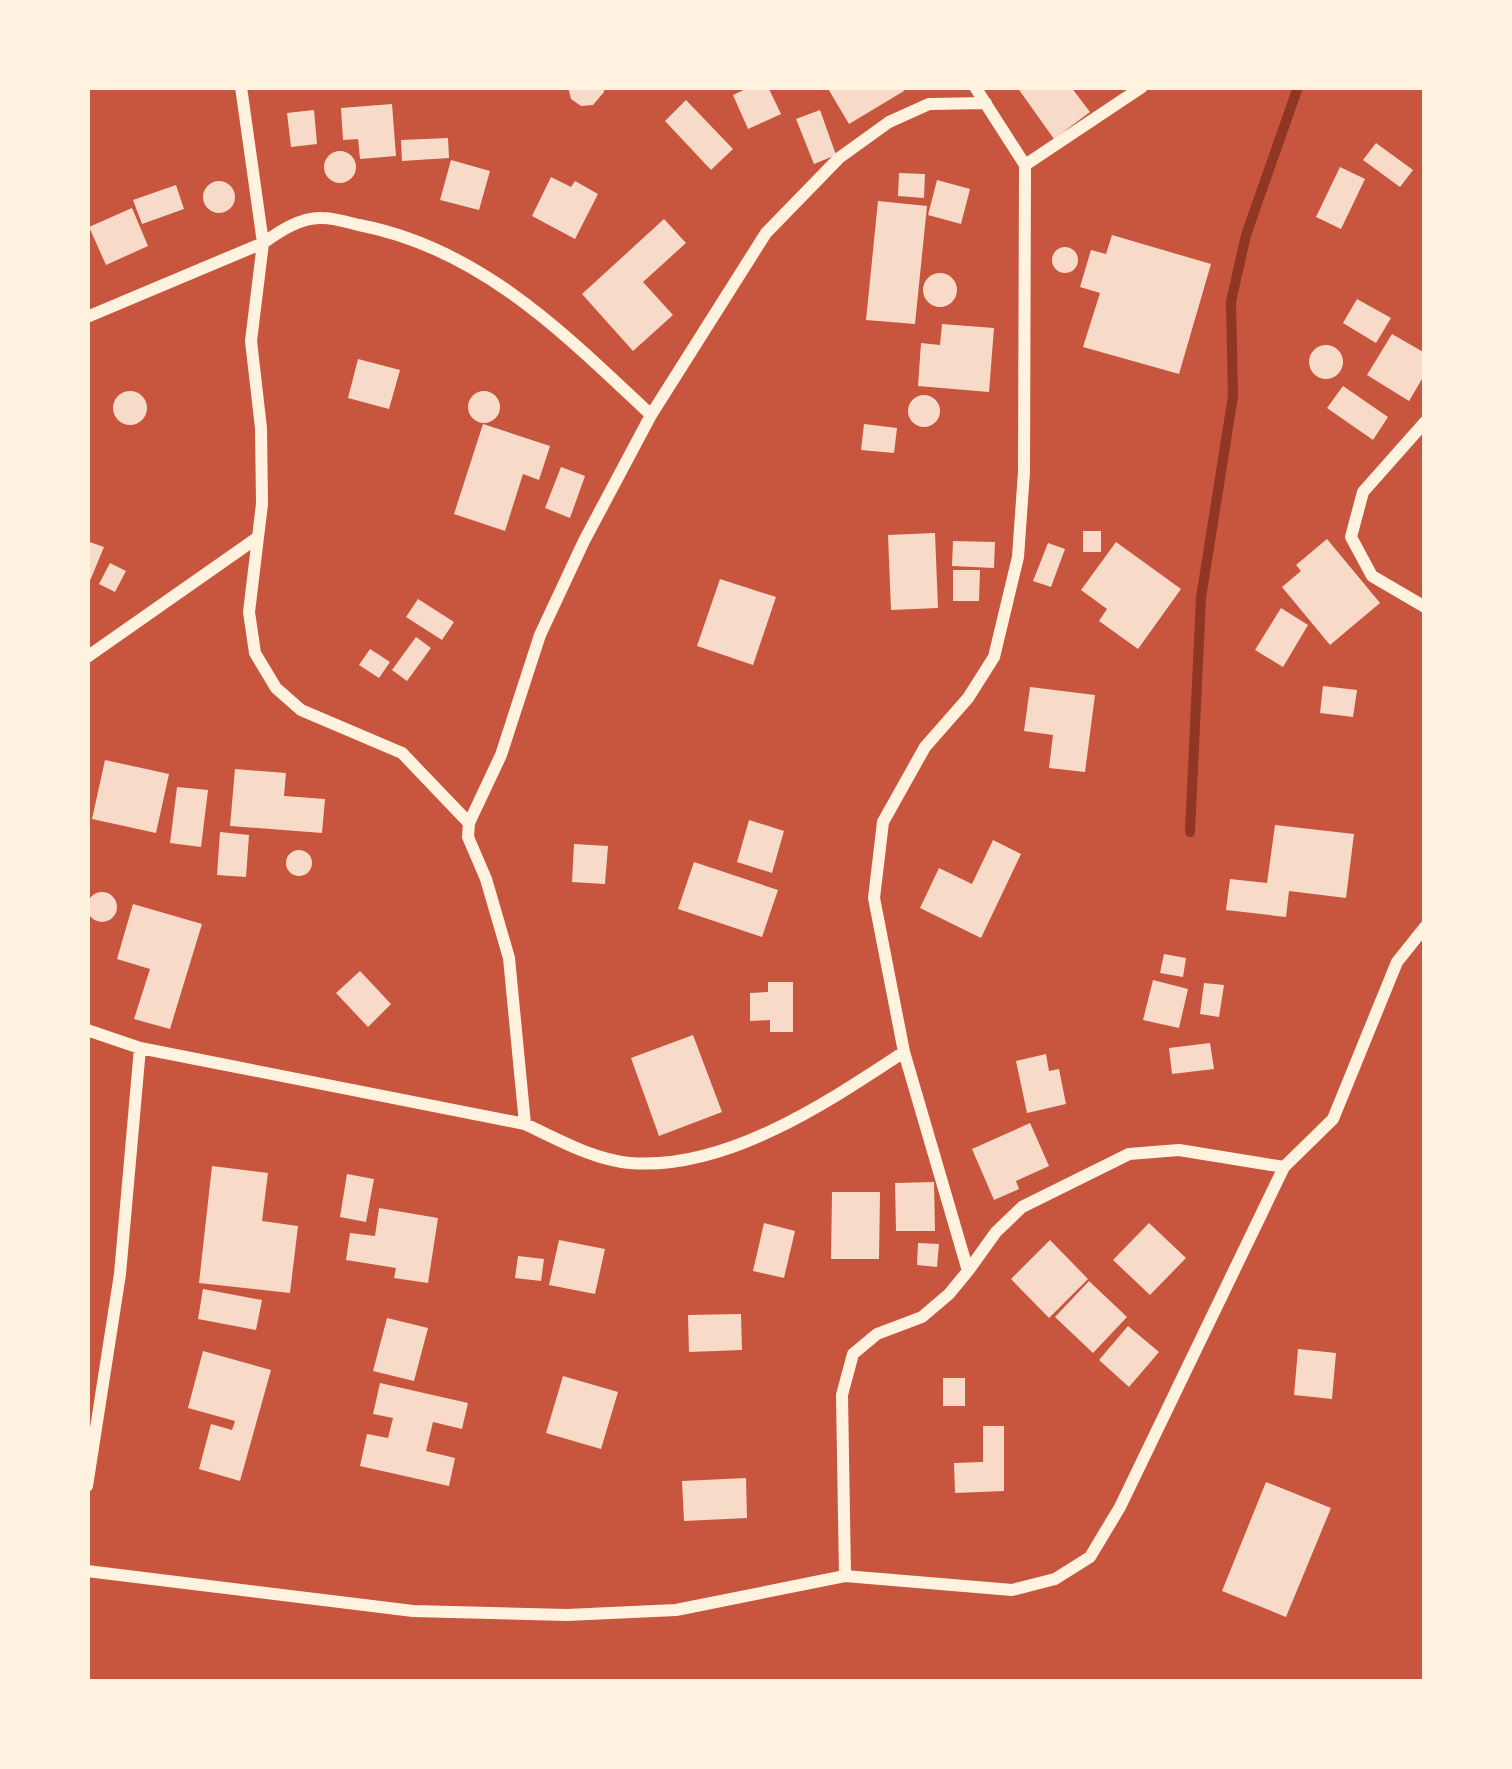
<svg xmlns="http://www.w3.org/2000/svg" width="1512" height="1769" viewBox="0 0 1512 1769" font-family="Helvetica,sans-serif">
	<rect width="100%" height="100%" fill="#c8553d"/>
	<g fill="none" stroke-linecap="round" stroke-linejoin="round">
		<path stroke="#8f3625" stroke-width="10" d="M1190 832 1201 598 1233 396 1231 302 1246 235 1298 87"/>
	</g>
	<path fill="#f7dbc8" d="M568 87H604V92L593 105 581 106 571 99Z
		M750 87H768L781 114 748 129 733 95Z
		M827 87H902L904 91 849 124Z
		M1017 87H1071L1090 112 1054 139Z
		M686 100 733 149 711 170 665 121Z
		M392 104 396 156 360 159 358 139 343 140 341 108Z
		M314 110 317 144 291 147 287 113Z
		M820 110 836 155 814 164 796 119Z
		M448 138 449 158 402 161 401 140Z
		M1376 143 1413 170 1400 187 1363 160Z
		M324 167a16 16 0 1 1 32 0a16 16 0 1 1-32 0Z
		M451 160 490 171 479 210 440 200Z
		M1340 167 1365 179 1341 229 1316 217Z
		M899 173 925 174 924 198 898 196Z
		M551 177 571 187 575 181 598 194 575 239 532 216Z
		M937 180 970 189 961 224 928 215Z
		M203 197a16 16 0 1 1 32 0a16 16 0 1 1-32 0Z
		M176 185 184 209 142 224 133 200Z
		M878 201 927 206 915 324 866 320Z
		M132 208 148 246 106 265 89 227Z
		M664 219 686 243 643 282 673 315 633 351 582 294Z
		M1112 235 1211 264 1179 374 1083 347 1100 293 1080 287 1091 250 1106 254Z
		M1052 260a13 13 0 1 1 26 0a13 13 0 1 1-26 0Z
		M923 290a17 17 0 1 1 34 0a17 17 0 1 1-34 0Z
		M1357 299 1391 318 1376 343 1343 323Z
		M942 324 994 328 989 392 918 386 921 343 940 345Z
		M1392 334 1425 353V374L1409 401 1367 375Z
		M1309 362a17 17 0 1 1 34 0a17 17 0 1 1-34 0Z
		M358 359 400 370 389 409 348 398Z
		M1343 386 1388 417 1373 440 1327 408Z
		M468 407a16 16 0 1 1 32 0a16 16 0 1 1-32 0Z
		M113 408a17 17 0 1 1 34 0a17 17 0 1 1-34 0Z
		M908 411a16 16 0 1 1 32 0a16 16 0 1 1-32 0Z
		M483 424 550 446 539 480 523 474 505 531 454 514Z
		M864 424 897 428 894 453 861 450Z
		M561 467 585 476 570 518 545 508Z
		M1083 531H1101V552H1083Z
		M935 533 938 608 891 610 888 535Z
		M1327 539 1380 603 1330 645 1282 587 1301 571 1296 565Z
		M87 541 104 547 87 588Z
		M953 541 995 542 994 568 952 566Z
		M1116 542 1181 589 1138 649 1099 621 1107 609 1081 590Z
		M1048 543 1065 549 1051 587 1033 581Z
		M110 563 126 571 115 592 99 584Z
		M953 570H980L979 601H953Z
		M720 579 776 597 753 665 697 646Z
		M418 599 454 622 442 640 406 617Z
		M1281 608 1308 625 1283 667 1255 650Z
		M416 637 431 648 407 681 392 670Z
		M370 649 390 662 379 678 359 665Z
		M1323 686 1357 690 1353 717 1320 713Z
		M1030 687 1095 695 1085 772 1049 768 1053 735 1024 731Z
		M105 760 169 774 156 833 92 819Z
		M235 769 286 773 284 796 325 799 322 833 230 826Z
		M177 787 208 790 201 847 170 843Z
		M749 820 784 831 772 873 737 862Z
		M1275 825 1354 834 1346 898 1289 891 1286 917 1226 910 1230 879 1267 883Z
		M220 832 249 835 246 877 217 875Z
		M993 840 1021 854 981 938 920 908 939 868 972 884Z
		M574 844 608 846 605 884 572 882Z
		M286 863a13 13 0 1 1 26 0a13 13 0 1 1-26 0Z
		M694 862 778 890 762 937 678 909Z
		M87 907a15 15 0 1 1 30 0a15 15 0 1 1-30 0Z
		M133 904 202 924 170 1029 134 1019 150 969 117 959Z
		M1164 954 1186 958 1183 977 1160 973Z
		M360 971 391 1004 368 1027 336 993Z
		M1153 980 1188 989 1179 1028 1143 1020Z
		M768 982H793V1032H770V1020L750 1021V993L768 992Z
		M1204 983 1224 985 1219 1017 1200 1014Z
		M693 1035 722 1112 659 1136 631 1058Z
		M1210 1043 1214 1069 1172 1074 1169 1048Z
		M1046 1054 1049 1071 1059 1069 1066 1104 1027 1113 1016 1061Z
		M1030 1123 1049 1166 1016 1181 1019 1189 994 1200 972 1149Z
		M212 1166 268 1173 262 1221 298 1226 290 1293 199 1283Z
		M347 1174 374 1179 366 1222 340 1217Z
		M934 1182 935 1231H896L895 1183Z
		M832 1192H880L879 1259H831Z
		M379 1208 438 1218 428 1283 394 1278 396 1268 346 1260 350 1233 375 1236Z
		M764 1223 795 1231 784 1278 753 1271Z
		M1149 1223 1186 1258 1150 1295 1113 1260Z
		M559 1240 605 1249 595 1294 549 1285Z
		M1050 1240 1088 1279 1049 1318 1011 1279Z
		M918 1243 939 1244 937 1267 917 1265Z
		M518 1256 544 1259 541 1281 515 1278Z
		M1089 1281 1127 1317 1093 1353 1055 1317Z
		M203 1289 262 1300 256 1330 198 1319Z
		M741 1314 742 1350 689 1352 688 1315Z
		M387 1318 428 1328 414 1381 373 1371Z
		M1128 1326 1159 1352 1129 1387 1099 1360Z
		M1298 1349 1336 1353 1332 1399 1294 1395Z
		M203 1351 271 1370 240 1481 199 1469 211 1424 232 1430 235 1421 188 1408Z
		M563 1376 618 1392 601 1449 546 1433Z
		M943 1378H965V1406H943Z
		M380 1383 468 1403 462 1429 433 1422 426 1451 455 1458 449 1486 360 1466 367 1434 388 1438 393 1418 373 1414Z
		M983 1426H1004V1491L955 1493 954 1463 983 1462Z
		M746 1478 747 1518 684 1521 682 1481Z
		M1266 1482 1331 1508 1286 1617 1222 1591Z"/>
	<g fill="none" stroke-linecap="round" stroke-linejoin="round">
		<path stroke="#fff3e0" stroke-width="12" d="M241 87 263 243 251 341 261 428 262 504 249 612 255 653 276 688 301 710 402 753 469 823
			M1025 165 1142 87
			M87 317 263 243C280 231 301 217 322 218 334 218 347 222 359 225 480 248 565 334 651 415L766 233 839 158 889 122 929 104 986 103
			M1425 422 1363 492 1351 537 1372 576 1425 607
			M87 657 257 538
			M87 1030 140 1048 525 1124C557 1139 594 1160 630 1163 726 1171 828 1102 904 1052
			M525 1124 509 958 486 879 468 837 469 823 501 755 540 635 584 541 651 415
			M968 1271 996 1232 1022 1207 1129 1154 1179 1150 1284 1167
			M87 1486 120 1274 140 1048
			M87 1571 413 1611 567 1615 676 1610 845 1576 1012 1590 1055 1579 1090 1557 1120 1507 1284 1167 1333 1119 1397 962 1425 927
			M845 1576 842 1395 853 1354 877 1334 922 1317 949 1294 968 1271 904 1052 874 898 883 822 925 747 968 698 994 657 1018 557 1024 472 1025 165 975 87"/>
	</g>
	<rect width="1512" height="1769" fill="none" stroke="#fff3e0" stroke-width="180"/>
</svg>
